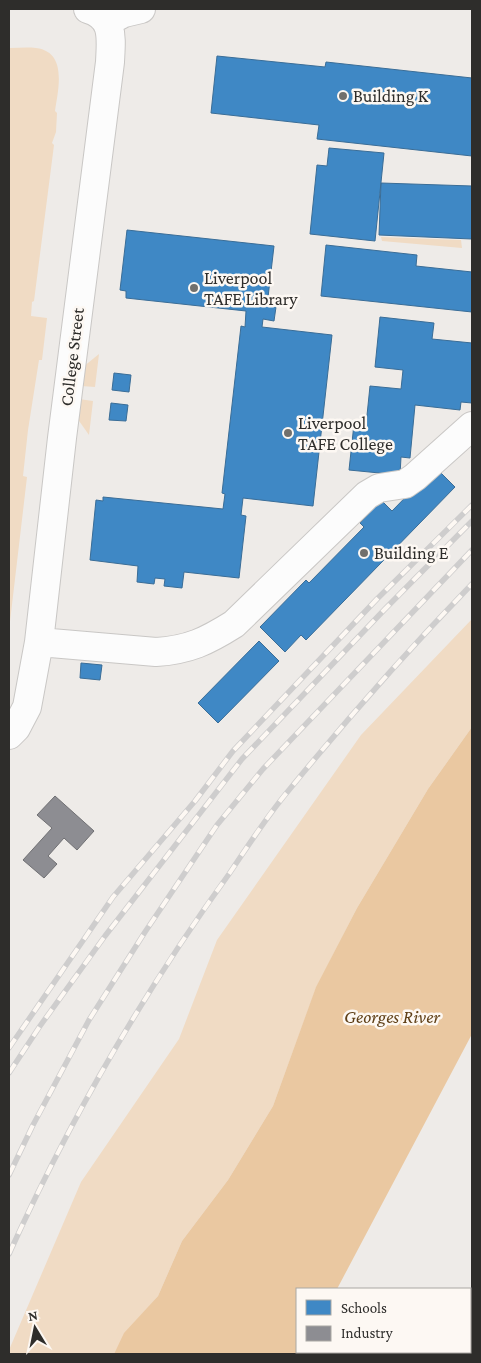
<svg xmlns="http://www.w3.org/2000/svg" width="481" height="1363" viewBox="0 0 481 1363" font-family="'Crimson Pro',serif">
	<rect width="100%" height="100%" fill="#eeebe8"/>
	<path fill="#f0dbc4" d="M9 48C18 48 27 47 36 48 68 52 58 90 55 111L57 113 56 132 52 143 54 145 34 301 32 302 31 316 47 318 42 360H39L28 430 23 476 27 477 9 630Z
		M381 237 461 240 462 248 382 241Z
		M99 354 95 387 81 386 83 367Z
		M79 399 93 401 89 435 77 418Z
		M472 619V727L428 789 357 908 316 988 273 1106 228 1180 182 1241 158 1296 125 1333 114 1354H9V1350L81 1182 179 1039 217 940 361 735Z"/>
	<path fill="#eac8a1" d="M472 727V1034L337 1289H297V1352H316L313 1354H114L124 1333 158 1296 182 1241 228 1180 273 1106 316 987 357 908 428 789Z"/>
	<path fill="#3f88c5" stroke="#3a6d97" d="M217 56 325 67 326 62 472 78V156L317 139 319 125 211 113Z
		M329 148 384 153 375 241 310 234 317 165 327 166Z
		M381 183 472 186V239L379 235Z
		M127 230 274 246 267 306 276 307 274 321 263 319 262 327 332 335 313 506 243 498 241 515 246 516 239 578 184 572 182 588 164 586 165 579 155 578 154 584 137 582 138 566 90 560 96 500 103 501V497L223 509 225 494 222 493 241 326 245 327 246 311 126 298V291L120 290Z
		M326 245 417 255 416 266 472 272V312L321 296Z
		M380 317 434 323 432 339 472 343V403L461 402 460 410 415 405 410 458 401 457 400 475 349 470 354 424 366 425 370 386 401 389 403 370 375 367Z
		M114 373 131 375 129 392 112 390Z
		M111 403 128 405 126 421 109 420Z
		M435 467 455 487 306 640 301 635 285 652 260 627 306 580 309 583 364 527 360 523 381 500 392 511Z
		M259 641 279 661 218 723 198 703Z
		M81 663 102 665 100 680 80 678Z"/>
	<path fill="#8d8d92" stroke="#707073" d="M55 796 94 831 77 850 64 838 48 856 57 864 44 878 23 860 52 828 37 815Z"/>
	<g fill="none" stroke-linecap="round" stroke-linejoin="round">
		<g stroke="#c9c7c5" stroke-width="30">
			<path id="minor" d="M107 22 124 13 141 9
				M39 642 156 652C189 650 207 641 234 624L367 495 379 488 405 484 415 477 472 426
				M9 735 16 728 27 707 39 642 62 438 110 62C111 39 115 17 88 9"/>
		</g>
		<use href="#minor" stroke="#fcfcfc" stroke-width="28"/>
		<g stroke="#cecdcd" stroke-width="5.5">
			<path id="rail" d="M9 1048 113 897 195 801 233 751 377 599 472 505
				M9 1073 40 1026 105 936 242 759 385 609 472 521
				M9 1175 33 1125 89 1020 145 932 217 825 263 769 472 550
				M9 1254C69 1121 143 993 229 874 248 846 267 816 289 790 347 719 408 650 472 584"/>
		</g>
		<use href="#rail" stroke="#fdf8f3" stroke-width="4" stroke-dasharray="11" stroke-linecap="butt"/>
	</g>
	<g fill="#71706d" stroke="#fdf8f3" stroke-width="2">
		<circle cx="343" cy="96" r="5"/>
		<circle cx="194" cy="288" r="5"/>
		<circle cx="288" cy="433" r="5"/>
		<circle cx="364" cy="553" r="5"/>
	</g>
	<g text-anchor="middle" dominant-baseline="central" stroke-width="5" stroke-linejoin="round" paint-order="stroke">
		<g font-size="18" fill="#2e2d2b" stroke="#fdf8f3" text-anchor="start">
			<text x="353" y="96">Building K</text>
			<text x="204" y="278">Liverpool<tspan x="204" dy="21">TAFE Library</tspan></text>
			<text x="298" y="423">Liverpool<tspan x="298" dy="21">TAFE College</tspan></text>
			<text x="374" y="553">Building E</text>
		</g>
		<g font-size="18" fill="#2e2d2b" stroke="#fdf8f3">
			<text transform="translate(72 357) rotate(-83)">College Street</text>
		</g>
		<g font-size="19" font-style="italic" fill="#5f3f16" stroke="#fdf8f3">
			<text x="392" y="1016">Georges River</text>
		</g>
	</g>
	<rect width="481" height="1363" fill="none" stroke="#2e2d2b" stroke-width="20"/>
	<rect x="296" y="1288" width="175" height="65" fill="#fdf8f3" stroke="#aaa7a3"/>
	<rect x="306" y="1300" width="25" height="15" fill="#3f88c5" stroke="#aaa7a3"/>
	<text x="341" y="1313" font-size="15" fill="#2e2d2b">Schools</text>
	<rect x="306" y="1326" width="25" height="15" fill="#8d8d92" stroke="#aaa7a3"/>
	<text x="341" y="1338" font-size="15" fill="#2e2d2b">Industry</text>
	<g transform="translate(35 1328) rotate(350)" stroke="#fdf8f3" stroke-width="4" paint-order="stroke">
	<path d="M0-4L9 19L0 12L-9 19Z" fill="#2e2d2b"/>
	<text y="-8" font-size="14" font-weight="bold" text-anchor="middle" fill="#2e2d2b">N</text>
	</g>
</svg>
